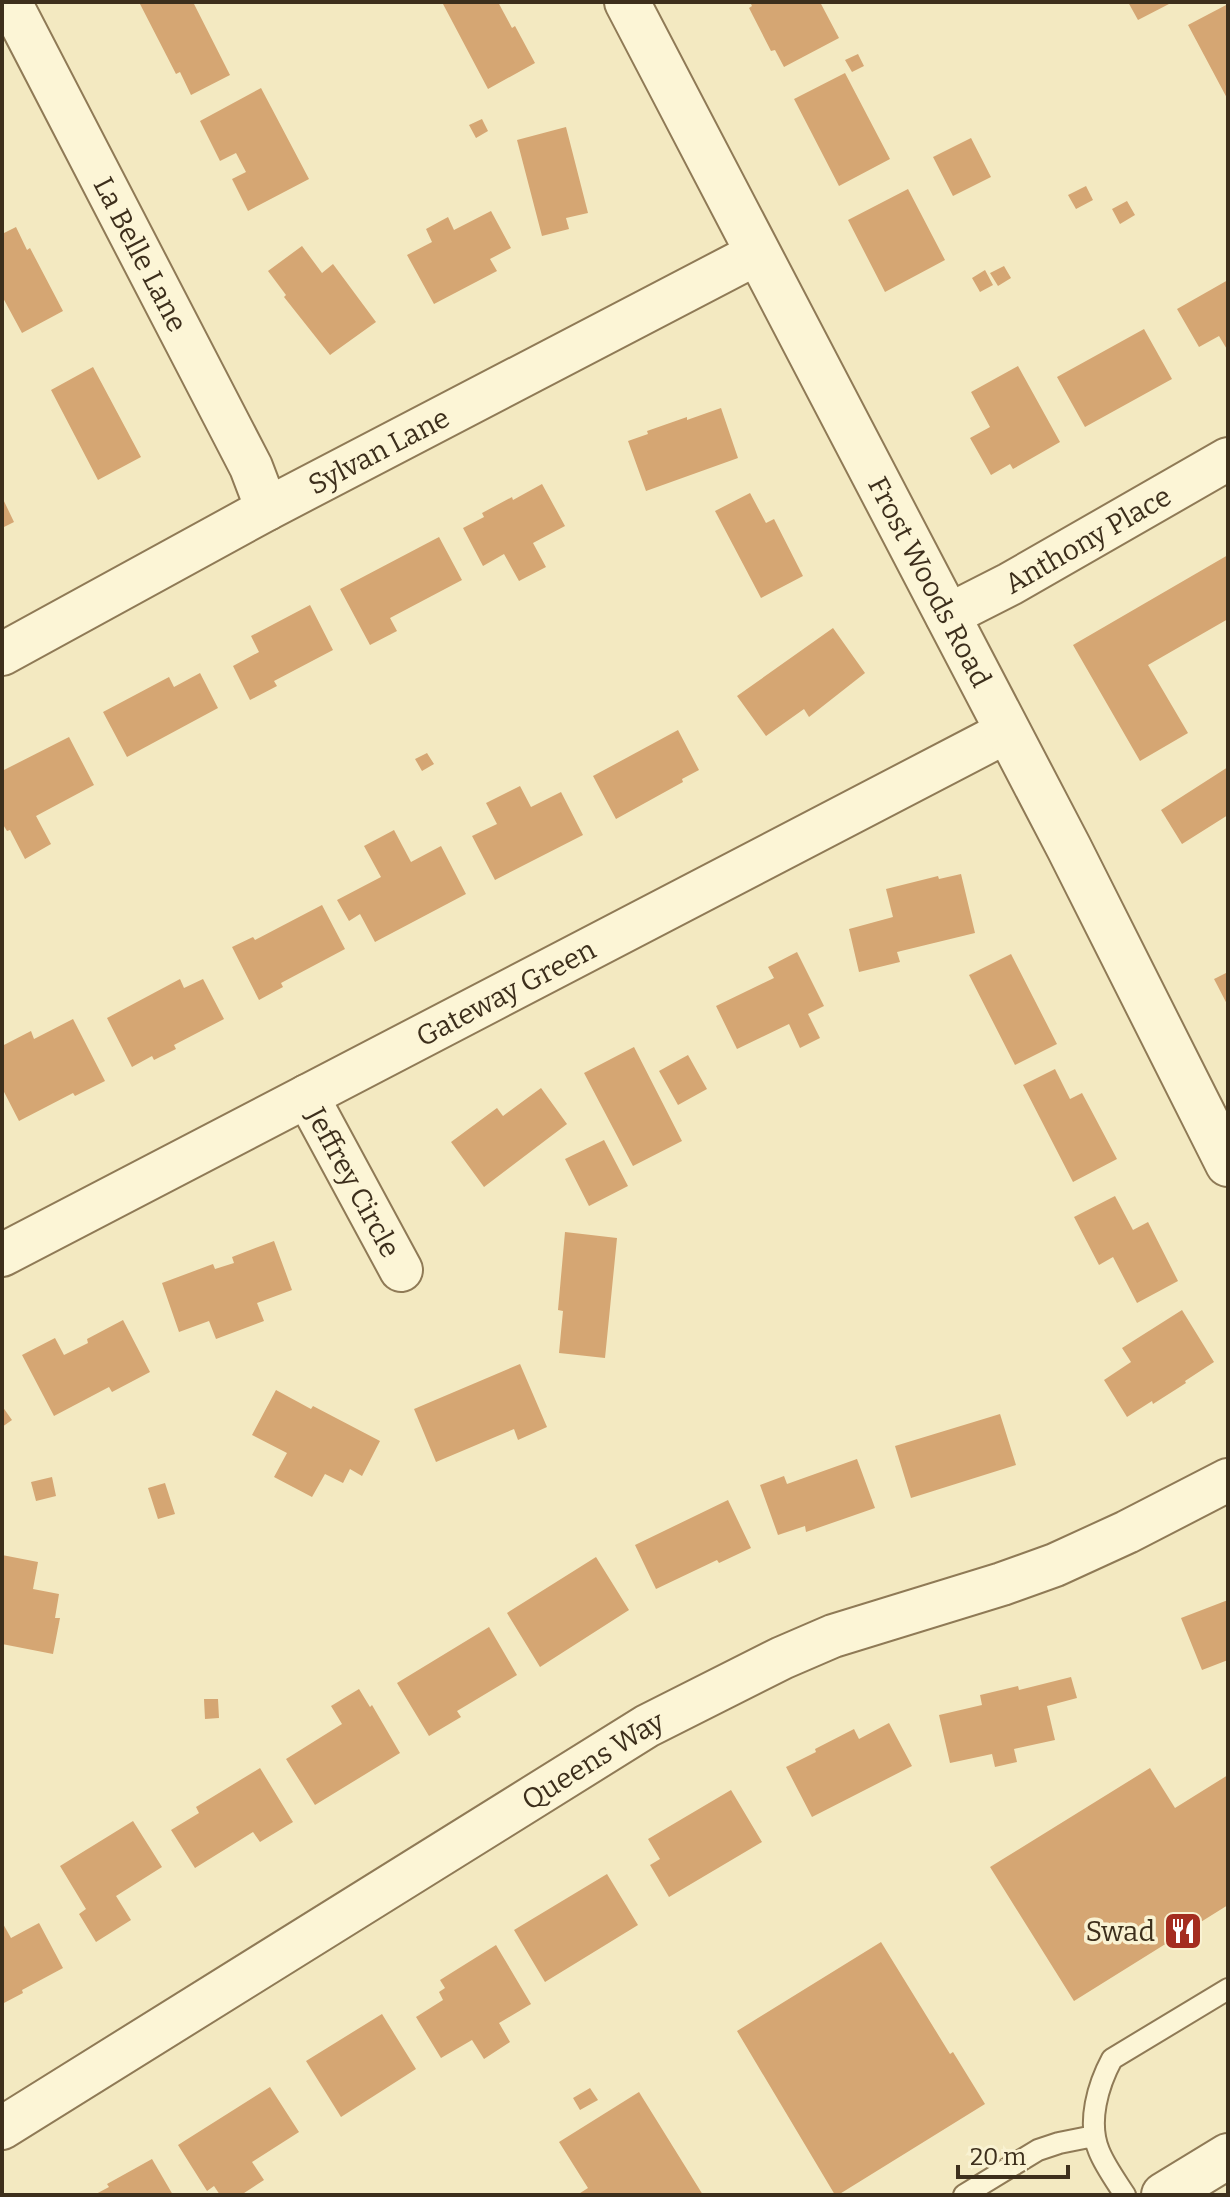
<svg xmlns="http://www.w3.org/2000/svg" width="1230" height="2197" viewBox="0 0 1230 2197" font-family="Bitter,serif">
	<rect width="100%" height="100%" fill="#f3e9c1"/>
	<path fill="#d5a673" d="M144 2H193L230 75 191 95 180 72 176 74 140 4Z
		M447 2H498L512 28 515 26 535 63 488 89 443 4Z
		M750 2H820L839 38 784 67 775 50 771 51 749 8 752 6Z
		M1128 2H1168L1169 4 1138 20Z
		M1228 4V100L1188 25Z
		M858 54 864 66 852 72 845 60Z
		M845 73 890 159 839 186 794 99Z
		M261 88 309 179 248 211 232 179 246 172 236 153 220 161 200 121Z
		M482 119 488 131 476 138 469 125Z
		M566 127 588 213 566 218 569 229 542 236 517 140Z
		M971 138 991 177 953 196 933 157Z
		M1086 186 1093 200 1076 209 1068 195Z
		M908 189 945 260 885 292 848 220Z
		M1127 201 1135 215 1120 224 1112 209Z
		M491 211 511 248 490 259 497 271 434 304 407 255 432 242 426 229 448 217 454 230Z
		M16 227 27 250 30 248 63 311 22 333 2 296V234Z
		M302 246 322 273 333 264 376 322 330 355 284 297 286 295 268 271Z
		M1004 266 1011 278 998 286 990 273Z
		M985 270 993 285 980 292 972 278Z
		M1228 280V351L1219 336 1199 347 1177 309Z
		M1144 329 1172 379 1085 427 1057 377Z
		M1018 366 1060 442 1013 469 1010 464 991 475 970 438 990 427 971 392Z
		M93 367 141 457 98 480 51 390Z
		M721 408 738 458 646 491 628 441 648 434 647 431 687 417V420Z
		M542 484 565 526 533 543 546 567 519 581 504 554 483 566 463 528 484 517 482 513 512 497 513 500Z
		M750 493 766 523 774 519 803 576 761 598 715 511Z
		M2 497 14 522 2 528Z
		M439 537 462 580 390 618 397 631 370 645 340 589Z
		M1228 555V619L1148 665 1188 733 1140 761 1073 645Z
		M310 605 333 650 274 681 277 686 250 700 233 666 259 652 251 636Z
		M833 628 865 673 809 717 804 709 766 736 737 696Z
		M200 673 218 708 127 757 103 712 169 677 174 687Z
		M678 730 699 770 682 779 683 782 616 819 593 776Z
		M69 737 94 785 36 816 51 844 25 859 10 830 7 831 2 823V771Z
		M427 753 434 764 422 771 415 759Z
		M1228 767V815L1182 844 1161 810Z
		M520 786 531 807 561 792 583 835 495 880 472 836 497 824 486 803Z
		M394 830 411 862 441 846 466 894 375 942 360 914 349 921 337 900 381 877 364 846Z
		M961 874 975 933 897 952 900 962 859 972 849 929 893 917 886 889 938 876 939 879Z
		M322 905 345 949 281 983 283 987 259 1000 232 947 253 937 255 940Z
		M797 952 824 1006 808 1014 820 1038 800 1048 789 1024 737 1049 716 1006 774 978 768 967Z
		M1011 954 1057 1044 1015 1065 969 975Z
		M1228 972V1006L1214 979Z
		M180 979 184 988 203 979 224 1019 174 1045 176 1049 154 1060 152 1056 132 1067 107 1018Z
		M73 1019 105 1081 75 1096 73 1093 19 1121 2 1088V1046L31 1031 34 1039Z
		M634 1047 682 1141 633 1166 584 1073Z
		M688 1055 707 1089 678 1105 659 1071Z
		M1055 1069 1070 1099 1082 1093 1117 1159 1073 1182 1023 1085Z
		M541 1088 567 1124 484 1187 451 1142 497 1108 503 1116Z
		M604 1140 628 1186 589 1206 565 1159Z
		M1115 1196 1133 1230 1148 1222 1178 1281 1137 1303 1113 1257 1099 1265 1074 1217Z
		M565 1232 617 1238 605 1358 559 1353 563 1311 558 1310Z
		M274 1241 292 1290 257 1303 264 1321 216 1339 209 1321 179 1332 162 1283 213 1264 215 1269 234 1263 232 1257Z
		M1182 1310 1214 1362 1185 1381 1186 1383 1153 1404 1152 1401 1127 1417 1104 1380 1131 1362 1122 1348Z
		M123 1320 150 1372 112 1392 109 1387 54 1416 22 1355 55 1338 64 1355 88 1343 87 1339Z
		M520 1364 547 1427 518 1440 514 1429 436 1462 414 1409Z
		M276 1390 311 1409 313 1406 380 1441 362 1476 350 1469 343 1483 325 1474 312 1497 274 1477 287 1453 252 1435Z
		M2 1406 12 1420 2 1427Z
		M1000 1414 1016 1465 911 1498 895 1446Z
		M857 1459 875 1508 806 1532 805 1526 778 1535 760 1485 784 1476 787 1484Z
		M52 1477 56 1496 36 1501 31 1482Z
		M165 1483 175 1514 158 1519 148 1488Z
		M728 1500 751 1548 719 1563 717 1560 656 1589 635 1545Z
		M2 1555 38 1562 33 1589 59 1594 55 1618H60L53 1654 2 1644Z
		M596 1557 629 1610 540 1667 507 1613Z
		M1228 1600V1660L1202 1670 1181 1618Z
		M489 1627 517 1675 457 1711 461 1717 429 1736 397 1683Z
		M1071 1677 1077 1698 1047 1706 1055 1740 1014 1749 1017 1762 995 1767 992 1754 950 1763 939 1715 982 1705 980 1695 1018 1686 1019 1690Z
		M359 1689 370 1707 372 1705 400 1753 315 1805 286 1759 342 1724 331 1706Z
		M204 1699H218L219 1718 205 1719Z
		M889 1723 912 1766 812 1817 786 1767 816 1752 815 1749 854 1729 859 1739Z
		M260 1768 293 1822 260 1842 253 1832 195 1868 171 1830 199 1813 196 1807Z
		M1150 1768 1175 1808 1228 1775V1905L1074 2001 990 1867Z
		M731 1790 762 1842 669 1897 650 1865 660 1859 648 1839Z
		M133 1821 162 1867 116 1896 131 1920 96 1942 79 1914 86 1909 60 1866Z
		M607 1874 638 1925 545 1982 514 1930Z
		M2 1922 11 1938 39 1923 63 1968 22 1990 23 1993 2 2004Z
		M881 1942 950 2054 953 2052 985 2104 838 2195H835L737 2031Z
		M496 1945 531 2004 499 2023 510 2042 484 2059 472 2040 441 2058 416 2017 443 2000 439 1992 445 1988 440 1980Z
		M382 2014 416 2069 341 2117 306 2061Z
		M270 2087 299 2132 252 2162 264 2180 241 2195H220L214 2186 207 2191 178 2145Z
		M590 2088 598 2100 580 2110 573 2098Z
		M639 2092 703 2195H577L588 2188 559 2142Z
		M152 2159 173 2195H94L109 2187 107 2184Z"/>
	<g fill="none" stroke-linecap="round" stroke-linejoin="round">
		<g stroke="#8f7a56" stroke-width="24">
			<path id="service" d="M964 2195 1038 2150 1059 2143 1094 2136
				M1125 2195C1116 2181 1105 2166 1099 2151 1087 2122 1098 2085 1112 2059L1228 1989"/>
		</g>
		<g stroke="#8f7a56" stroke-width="46">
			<g id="minor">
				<path id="s1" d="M10 2 251 467 267 509"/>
				<path id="s2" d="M947 616 1010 584 1228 459"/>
				<path id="s3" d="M2 654 267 509 758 253"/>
				<path id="s4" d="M307 1096 401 1270"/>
				<path id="s5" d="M2 1255 1008 731"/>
				<path id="s6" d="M2 2128 647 1726 782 1658 833 1636 1002 1584 1055 1565 1127 1532 1228 1480"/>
			</g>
		</g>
		<g stroke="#8f7a56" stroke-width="48">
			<g id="tertiary">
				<path id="s7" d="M627 2 1069 848 1228 1164"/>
				<path d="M1164 2195 1228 2156"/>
			</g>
		</g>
		<use href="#service" stroke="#fcf5d6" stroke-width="20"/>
		<use href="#minor" stroke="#fcf5d6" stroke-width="42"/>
		<use href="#tertiary" stroke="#fcf5d6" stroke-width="44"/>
	</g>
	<defs>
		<g id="restaurant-square" transform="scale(2)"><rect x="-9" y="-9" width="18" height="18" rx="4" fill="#a42d20" stroke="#f9f2d2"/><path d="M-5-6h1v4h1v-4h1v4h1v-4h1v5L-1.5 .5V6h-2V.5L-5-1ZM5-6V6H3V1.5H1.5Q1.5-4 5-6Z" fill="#fff"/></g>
	</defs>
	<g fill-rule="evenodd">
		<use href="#restaurant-square" x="1183" y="1931"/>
	</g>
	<g text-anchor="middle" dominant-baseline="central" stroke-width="7" stroke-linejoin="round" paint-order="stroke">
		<g font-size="28" fill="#3d2f1c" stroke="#f9f2d2">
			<text stroke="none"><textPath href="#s1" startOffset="284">La Belle Lane</textPath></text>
			<text stroke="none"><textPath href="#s3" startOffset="428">Sylvan Lane</textPath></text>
			<text stroke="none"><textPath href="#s2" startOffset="160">Anthony Place</textPath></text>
			<text stroke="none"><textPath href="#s7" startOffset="654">Frost Woods Road</textPath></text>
			<text stroke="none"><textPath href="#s5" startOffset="568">Gateway Green</textPath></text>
			<text stroke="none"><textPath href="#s4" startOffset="98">Jeffrey Circle</textPath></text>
			<text stroke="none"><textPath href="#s6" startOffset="696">Queens Way</textPath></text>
		</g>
		<g font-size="28" fill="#3d2f1c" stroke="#f9f2d2" text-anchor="end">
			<text x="1155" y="1931">Swad</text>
		</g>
	</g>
	<rect width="1230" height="2197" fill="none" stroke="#3d2f1c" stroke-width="8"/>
	<path d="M958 2165v12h110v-12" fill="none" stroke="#3d2f1c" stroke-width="4"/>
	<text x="970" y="2165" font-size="24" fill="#3d2f1c" stroke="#f9f2d2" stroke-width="6" paint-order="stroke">20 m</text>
</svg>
